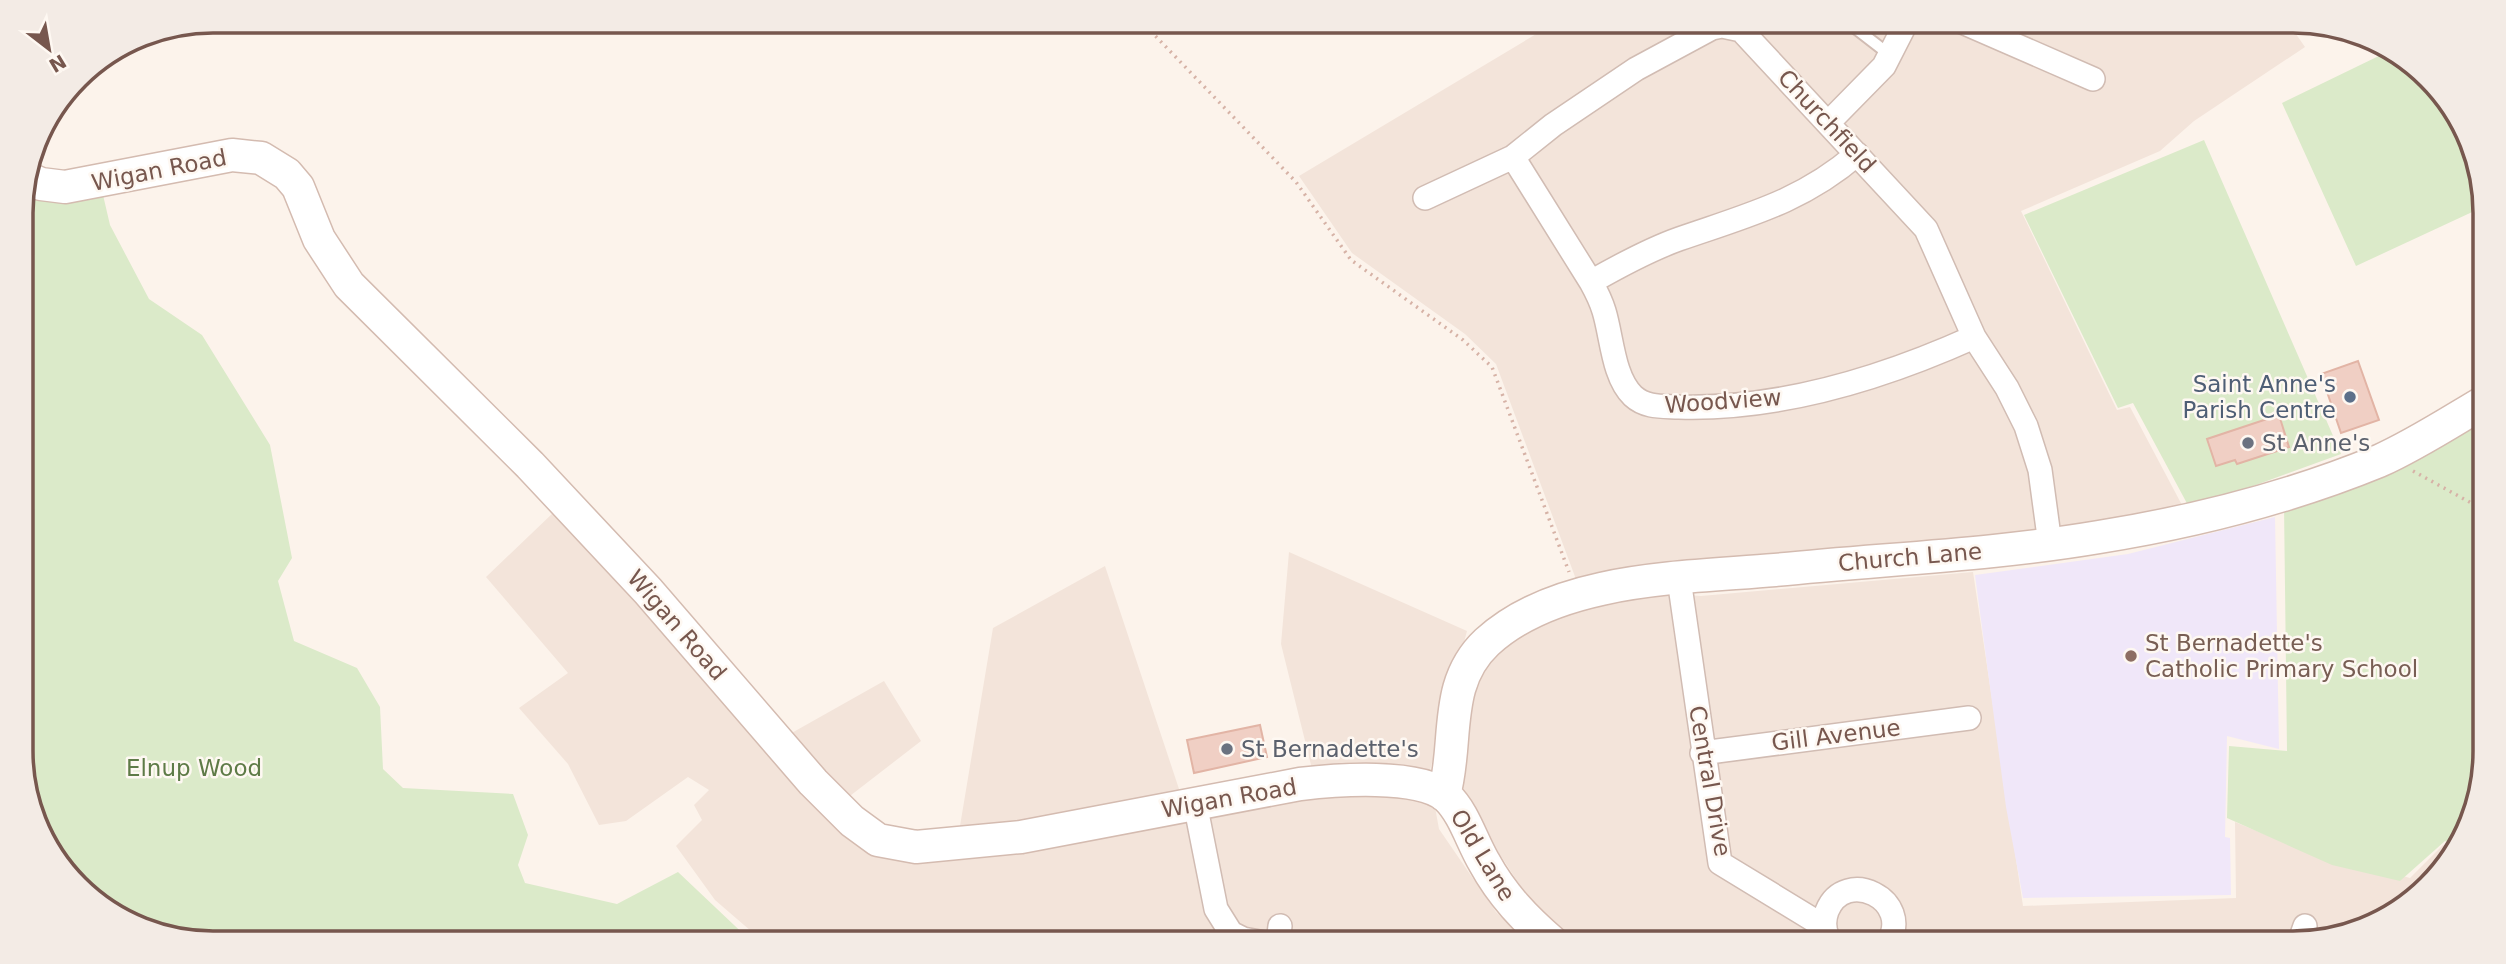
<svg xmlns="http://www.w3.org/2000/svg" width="2506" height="964" viewBox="0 0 2506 964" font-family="'DejaVu Sans',sans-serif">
	<rect width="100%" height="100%" fill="#fcf3eb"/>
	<path fill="#f3e4da" d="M1558 21 2299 22 2291 27 2305 47 2194 121 2160 151 2021 211 2117 410 2130 407 2183 507 2012 536 1577 582 1496 364 1465 334 1352 253 1299 176Z
		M554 512 765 748 884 681 921 741 824 816 883 857 956 850 993 628 1105 566 1180 792 1317 789 1281 644 1289 552 1467 631 1429 774 1439 829 1496 912 1529 943H765L715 900 676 846 702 820 694 805 709 790 688 777 626 821 599 825 568 764 519 708 568 673 486 577Z
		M1973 572 2023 906 2236 898 2235 822 2288 844 2410 878 2443 845 2450 848 2410 904 2305 943H1578L1527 896 1455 786 1476 676 1510 641 1592 595 1656 593 1701 596Z"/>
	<path fill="#f0e7f9" d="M2275 517 2279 749 2227 736 2225 837 2230 838 2231 895 2023 898 2006 807 1975 575 2128 554Z"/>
	<path fill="#dbeac9" d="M2387 52 2438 87 2483 187V207L2356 266 2282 103Z
		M2204 140 2341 454 2190 509 2133 403 2118 408 2024 215Z
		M23 193C51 205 74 201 103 195L110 225 149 299 202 335 270 445 292 558 278 581 294 641 357 668 380 707 383 769 403 788 513 794 528 835 518 865 525 883 617 904 678 872 753 943H213L151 933 68 877 25 788Z
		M2484 415 2485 751 2475 813 2453 844 2445 841 2400 881 2332 865 2227 818 2229 746 2287 751 2284 505Z"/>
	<path fill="#f0cfc4" stroke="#e2b4a5" stroke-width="2" d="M2358 361 2379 420 2341 433 2321 374Z
		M2279 415 2289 447 2237 464 2235 460 2216 466 2207 439Z
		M1260 725 1267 757 1194 773 1187 740Z"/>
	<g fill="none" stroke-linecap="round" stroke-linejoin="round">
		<g stroke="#d1bcb3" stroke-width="14">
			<path id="lane" d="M1846 21 1890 55"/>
		</g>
		<g stroke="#d1bcb3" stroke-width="26">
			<path id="street" d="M1960 21 2093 79
				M1829 122 1884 66 1907 21
				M1857 154C1802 202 1745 216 1679 239 1648 250 1619 266 1591 282 1596 291 1601 301 1604 311 1612 337 1613 377 1633 396 1646 408 1663 406 1679 407 1780 410 1883 378 1974 337
				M1513 157 1591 282
				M1425 198 1513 157 1553 125 1636 69 1712 28 1722 26 1741 30 1926 229 1974 337 2007 388 2026 426 2040 470 2050 544
				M1679 579 1720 863 1825 927
				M1702 753 1969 718
				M1195 803 1216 909 1231 933
				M1223 943 1231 933 1243 939 1265 943
				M1278 943 1280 926
				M1831 943C1824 933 1823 922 1827 911 1845 866 1914 900 1888 943
				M2299 943 2305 926"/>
		</g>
		<g stroke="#d4bbb0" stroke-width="35">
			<path id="secondary" d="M27 178 41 184 65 187 232 155 261 158 287 174 298 187 319 239 349 285 530 465 648 591 813 782 852 821 878 840 916 847 1021 837 1300 784C1335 780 1419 773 1447 797 1464 813 1472 842 1484 862 1502 895 1525 919 1553 943
				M1444 795C1459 742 1442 684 1487 642 1558 577 1683 578 1775 570 1882 559 1993 555 2099 537 2193 522 2291 497 2379 461 2415 445 2450 422 2484 402"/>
		</g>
		<path stroke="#d6b2a6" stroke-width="3.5" stroke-dasharray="2 5" stroke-linecap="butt" d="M1141 21 1296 182 1351 260 1463 340 1492 367 1569 572
			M2413 471 2484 510"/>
		<use href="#lane" stroke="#fff" stroke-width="10"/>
		<use href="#street" stroke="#fff" stroke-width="23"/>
		<use href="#secondary" stroke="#fff" stroke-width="32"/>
	</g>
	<circle fill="#5c6f8a" stroke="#fef8f2" stroke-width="2.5" cx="2350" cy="397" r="7"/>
	<g fill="#6b7280" stroke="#fef8f2" stroke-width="2.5">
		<circle cx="2248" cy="443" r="7"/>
		<circle cx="1227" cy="749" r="7"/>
	</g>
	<circle fill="#8d6e63" stroke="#fef8f2" stroke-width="2.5" cx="2131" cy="656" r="7"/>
	<g text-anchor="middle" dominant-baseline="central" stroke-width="5" stroke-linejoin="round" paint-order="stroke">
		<g font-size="23" fill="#77574e" stroke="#fef8f2">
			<text transform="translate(1827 121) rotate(47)">Churchfield</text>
			<text transform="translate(159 170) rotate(-11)">Wigan Road</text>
			<text transform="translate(1723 401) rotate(-4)">Woodview</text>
			<text transform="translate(1910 557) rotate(-5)">Church Lane</text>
			<text transform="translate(677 625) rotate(49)">Wigan Road</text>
			<text transform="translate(1836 735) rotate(-7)">Gill Avenue</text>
			<text transform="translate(1710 781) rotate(80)">Central Drive</text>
			<text transform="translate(1229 798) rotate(-10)">Wigan Road</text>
			<text transform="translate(1483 855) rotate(59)">Old Lane</text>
		</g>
		<g font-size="23" fill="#4e5e75" stroke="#fef8f2" text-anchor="end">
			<text x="2336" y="384">Saint Anne's<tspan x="2336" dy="26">Parish Centre</tspan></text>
		</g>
		<g font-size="23" fill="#5b616d" stroke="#fef8f2" text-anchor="start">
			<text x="2262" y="443">St Anne's</text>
			<text x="1241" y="749">St Bernadette's</text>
		</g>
		<g font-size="23" fill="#785e54" stroke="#fef8f2" text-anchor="start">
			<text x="2145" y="643">St Bernadette's<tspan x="2145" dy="26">Catholic Primary School</tspan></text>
		</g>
		<g font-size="23" fill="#5e7b47" stroke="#fef8f2">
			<text x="194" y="768">Elnup Wood</text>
		</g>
	</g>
	<path d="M0 0H2506V964H0ZM213 33H2293A180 180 0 0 1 2473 213V751A180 180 0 0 1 2293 931H213A180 180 0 0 1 33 751V213A180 180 0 0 1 213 33Z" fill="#f3ebe5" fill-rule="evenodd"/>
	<path fill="none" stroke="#77574e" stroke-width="3.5" d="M213 33H2293A180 180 0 0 1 2473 213V751A180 180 0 0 1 2293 931H213A180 180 0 0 1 33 751V213A180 180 0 0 1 213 33Z"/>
	<g transform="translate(49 49) rotate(149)" stroke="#fef8f2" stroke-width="5" paint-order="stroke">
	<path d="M0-5L12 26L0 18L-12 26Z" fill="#77574e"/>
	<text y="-10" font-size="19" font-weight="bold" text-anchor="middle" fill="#77574e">N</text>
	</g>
</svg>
